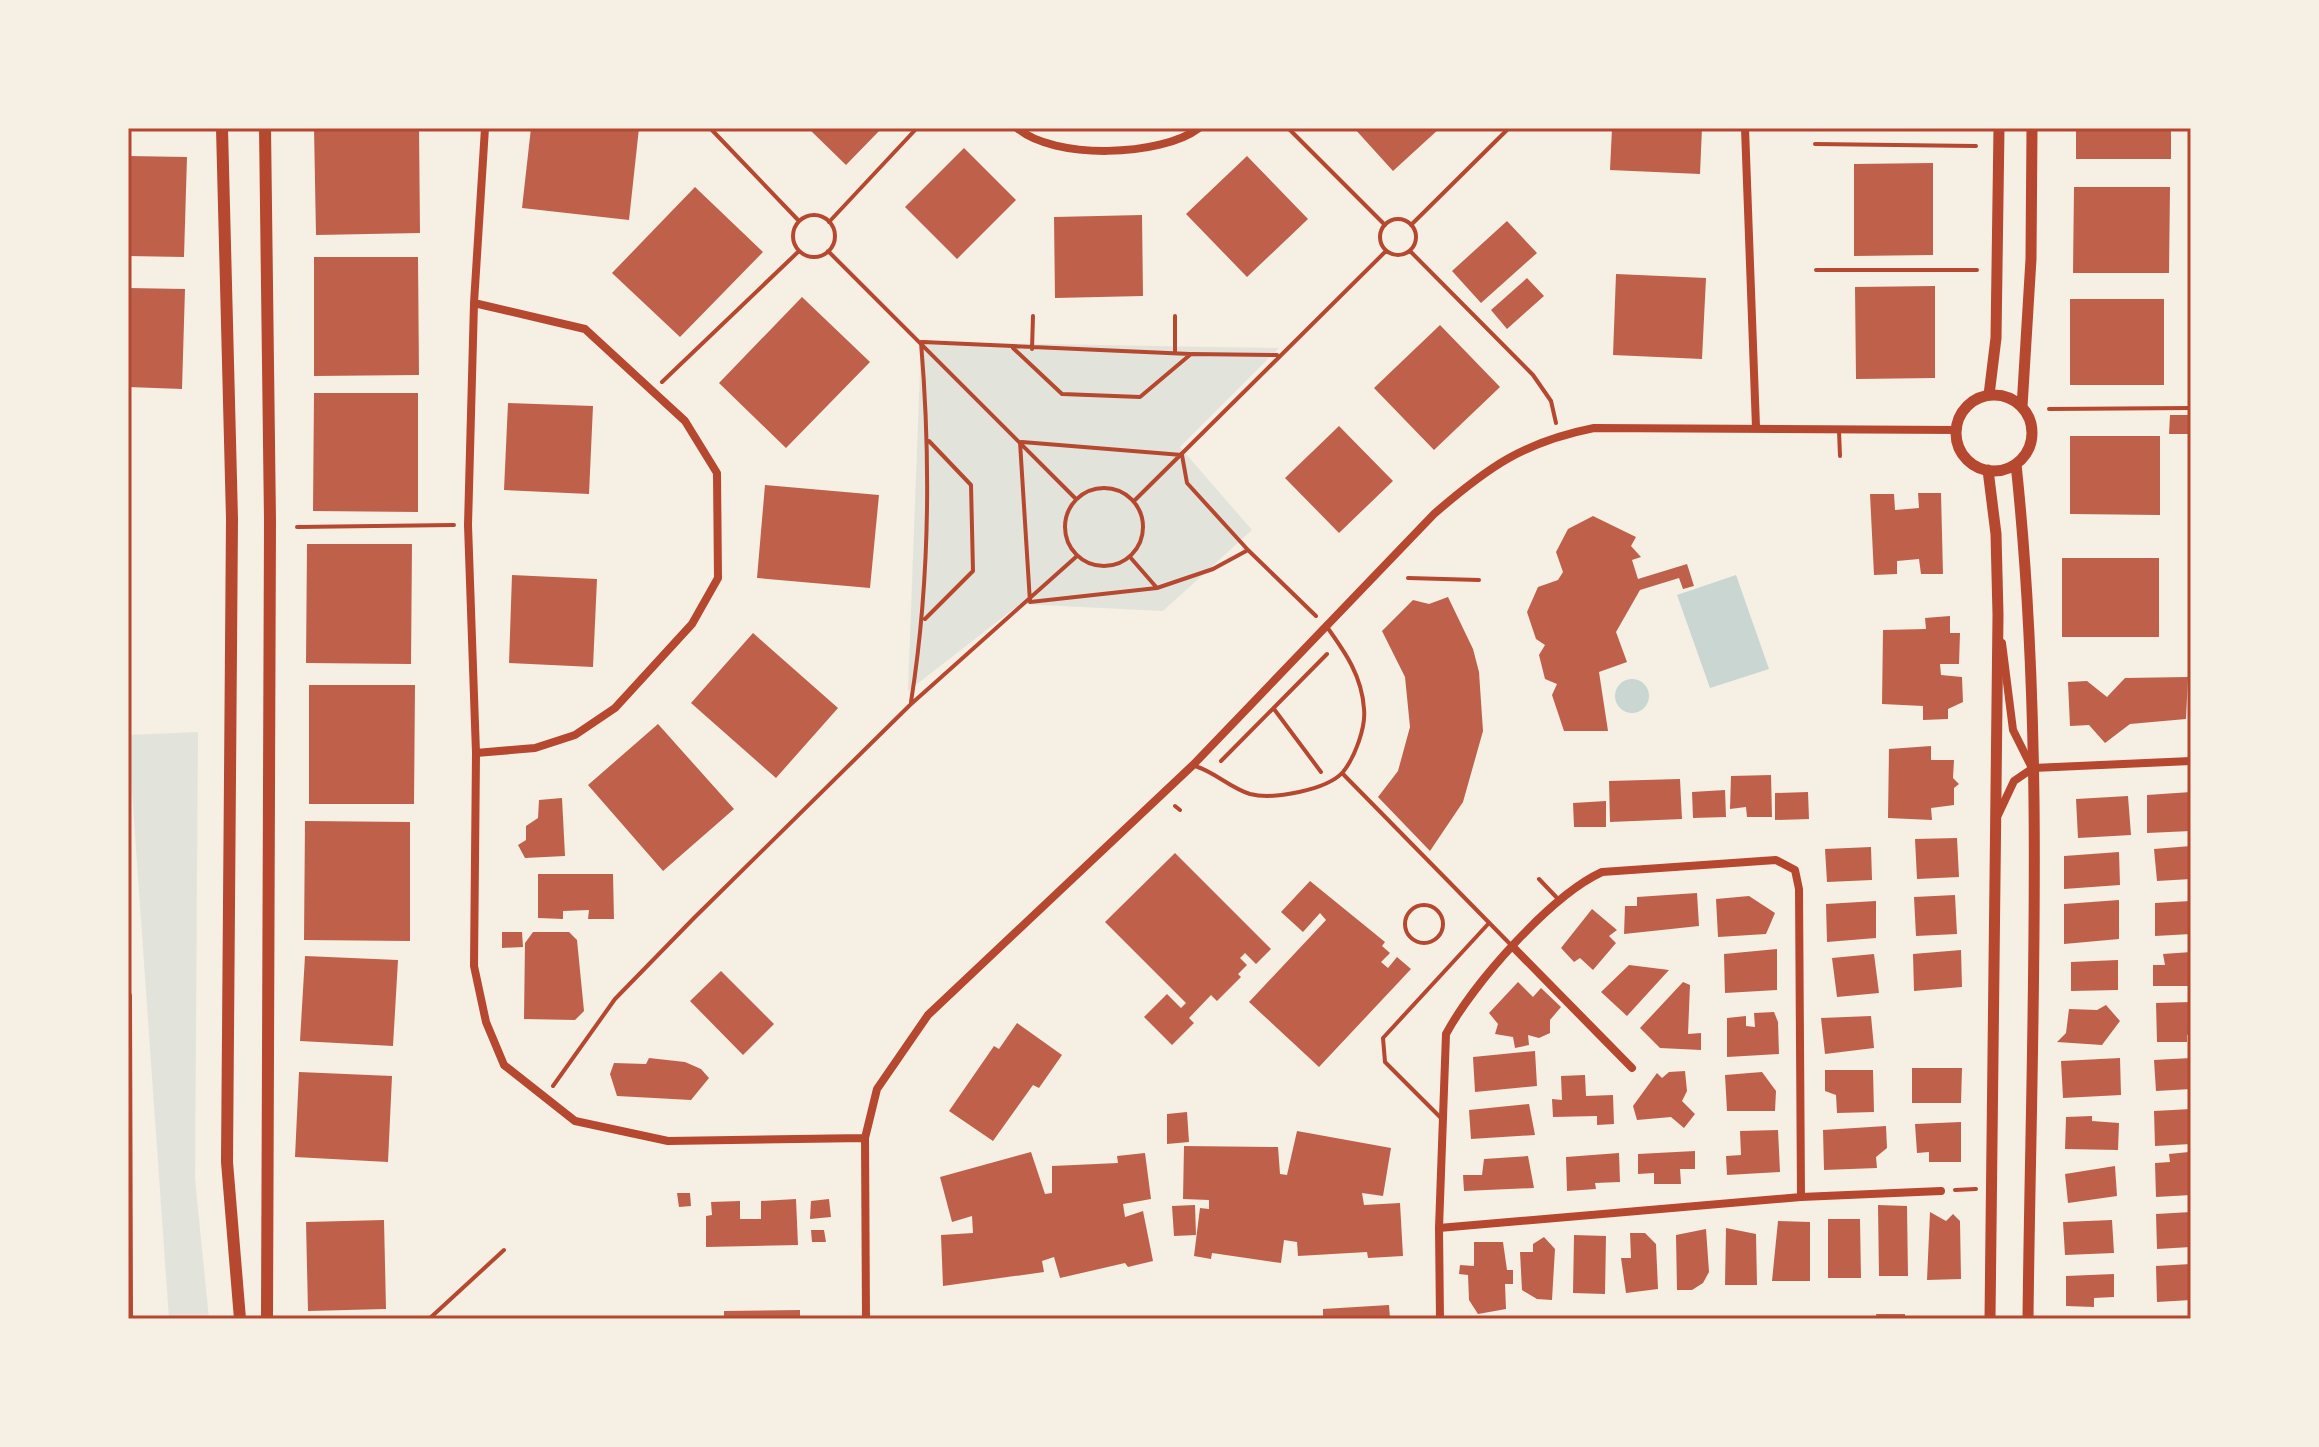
<svg xmlns="http://www.w3.org/2000/svg" width="2319" height="1447" viewBox="0 0 2319 1447" font-family="'Source Sans 3',sans-serif">
	<rect width="100%" height="100%" fill="#f6efe4"/>
	<path fill="#e2e4dc" d="M921 342 1279 348 1180 447 1252 530 1163 611 1020 604 908 691Z
		M198 732 195 1179 209 1319H169L128 735Z"/>
	<path fill="#c9d6d2" d="M1736 575 1769 669 1710 688 1677 595Z
		M1615 696a17 17 0 1 1 34 0a17 17 0 1 1-34 0Z"/>
	<path fill="#bf614a" d="M314 128H419L420 233 316 235Z
		M531 128H639L629 220 522 208Z
		M808 128H882L846 165Z
		M1354 128H1440L1393 171Z
		M1612 128H1702L1700 174 1610 170Z
		M2076 128H2171V159H2076Z
		M964 148 1016 200 957 259 905 207Z
		M128 156 187 157 184 257 128 256Z
		M1247 156 1308 219 1247 277 1186 214Z
		M1933 163V255L1854 256V164Z
		M695 187 763 252 680 337 612 273Z
		M2074 187H2170L2169 273H2073Z
		M1142 215 1143 296 1055 298 1054 217Z
		M1507 221 1537 253 1481 303 1452 271Z
		M314 257H418L419 375 314 376Z
		M1616 274 1706 278 1702 359 1613 355Z
		M1527 278 1544 296 1507 329 1491 310Z
		M1935 286V378L1856 379 1855 287Z
		M128 288 185 289 182 389 128 387Z
		M802 297 870 362 786 448 719 383Z
		M2070 299H2164V385H2070Z
		M1440 325 1500 387 1434 450 1374 388Z
		M314 393H418V512L313 511Z
		M508 403 593 406 589 494 504 490Z
		M2170 415H2191V434H2169Z
		M1339 426 1393 481 1339 533 1285 478Z
		M2070 436H2160V515L2070 514Z
		M765 485 879 495 870 588 757 578Z
		M1918 493H1941L1943 574H1921L1919 559 1897 561V574L1874 575 1870 494H1894L1895 510 1919 508Z
		M1593 516 1636 537 1631 546 1641 557 1632 560 1638 579 1687 564 1694 586 1683 589 1679 578 1640 590 1616 632 1627 662 1599 672 1608 731H1564L1552 695 1557 684 1545 679 1539 655 1545 645 1536 639 1527 612 1538 587 1558 580 1563 572 1556 552 1568 529Z
		M307 544H412L411 664 306 663Z
		M2062 558H2159V637H2062Z
		M512 575 597 579 593 667 509 663Z
		M1448 597 1473 649 1479 672 1483 731 1463 802 1430 851 1378 797 1398 771 1410 727 1405 677 1382 631 1413 600 1429 604Z
		M1950 616V633H1960L1959 664H1940L1941 675 1962 677 1963 702 1948 709V719L1923 720V706L1882 704 1883 630 1926 629 1925 618Z
		M753 633 838 708 776 778 691 703Z
		M2188 677 2186 719 2130 724 2105 743 2089 725 2070 726 2068 682 2087 681 2107 697 2125 678Z
		M309 685H415L414 804H309Z
		M658 724 734 809 663 871 588 785Z
		M1931 746V760H1954L1953 778 1959 784 1954 788V805L1931 808 1932 820 1888 818 1889 749Z
		M1771 775 1772 817H1747L1746 807 1730 809 1731 776Z
		M1680 779 1682 819 1610 822 1609 781Z
		M1725 790 1726 817 1693 818 1692 792Z
		M1808 792 1809 819 1775 820V793Z
		M2191 792V831L2147 833V795Z
		M2128 796 2131 835 2078 838 2076 799Z
		M562 798 565 856 525 858 518 845 526 840V826L538 818 539 800Z
		M1606 801V827H1574L1573 803Z
		M305 821 410 822V941L304 940Z
		M1957 838 1959 877 1917 879 1915 839Z
		M2191 846V879L2157 881 2154 849Z
		M1871 847 1872 880 1827 882 1825 849Z
		M2119 852 2120 885 2064 889V856Z
		M1175 853 1271 949 1256 964 1245 953 1240 958 1247 965 1238 974 1241 977 1217 1001 1211 995 1189 1018 1194 1023 1172 1045 1144 1017 1167 994 1181 1008 1186 1003 1105 922Z
		M538 874H613L614 919H588L589 910 563 911V919L538 918Z
		M1310 881 1385 942 1382 946 1390 953 1381 962 1388 968 1397 957 1411 969 1319 1067 1249 1002 1326 920 1320 913 1303 932 1281 912Z
		M1697 893 1699 926 1624 934 1625 906H1637V897Z
		M1955 895 1957 934 1916 936 1914 897Z
		M1749 896 1775 913 1766 934 1718 937 1716 899Z
		M2119 900V939L2064 944V904Z
		M1876 901V938L1827 942 1826 904Z
		M2191 901V934L2155 936V903Z
		M1592 909 1617 930 1609 936 1616 943 1593 970 1580 958 1574 962 1561 948Z
		M502 932H522L523 947 502 948Z
		M533 932H569L577 940 584 1011 575 1020 524 1019 525 943Z
		M1777 949V990L1725 993 1724 954Z
		M1961 950 1962 987 1914 991 1913 954Z
		M2191 952V986H2153V965H2165L2163 954Z
		M1874 954 1879 993 1837 997 1832 958Z
		M305 956 398 960 393 1046 300 1041Z
		M2118 960V990L2071 991V962Z
		M1629 965 1669 970 1627 1016 1601 992Z
		M721 971 774 1024 743 1055 690 1001Z
		M1518 982 1533 997 1541 988 1561 1007 1550 1020V1033L1539 1038 1528 1035 1529 1045 1515 1048 1513 1037 1495 1034 1498 1024 1489 1013Z
		M1683 982 1690 985 1688 1034 1701 1033V1050L1660 1048 1640 1028Z
		M2191 1002V1034L2187 1035V1042H2157L2156 1003Z
		M2106 1005 2120 1021 2102 1045 2057 1042 2066 1033 2069 1009 2097 1010Z
		M1774 1012 1778 1022 1779 1054 1727 1057V1018L1746 1016V1026L1755 1027 1754 1013Z
		M1871 1016 1874 1048 1825 1054 1821 1018Z
		M1017 1023 1062 1055 1039 1088 1033 1085 993 1141 949 1111 994 1046 999 1049Z
		M1535 1051 1537 1086 1475 1092 1473 1057Z
		M649 1058 685 1062 701 1069 709 1078 691 1100 617 1096 610 1074 614 1063 646 1064Z
		M2120 1058 2121 1095 2063 1098 2061 1061Z
		M2191 1058V1089L2156 1091 2154 1060Z
		M1912 1068H1962L1961 1103H1912Z
		M1825 1070H1873L1874 1112 1837 1113 1836 1095 1825 1091Z
		M1685 1071 1687 1091 1682 1101 1695 1114 1684 1128 1671 1117 1637 1120 1633 1106 1657 1073 1662 1078 1669 1072Z
		M299 1072 392 1076 388 1162 295 1157Z
		M1762 1072 1776 1091 1775 1111H1727L1725 1075Z
		M1585 1075 1586 1096 1613 1095 1614 1124 1597 1125V1116L1553 1117 1552 1099 1562 1100 1561 1076Z
		M1529 1104 1535 1135 1471 1139 1469 1110Z
		M2191 1109V1144L2155 1146 2154 1111Z
		M1187 1112 1189 1142 1167 1144V1114Z
		M2092 1116V1121L2119 1123 2118 1150 2065 1149 2066 1117Z
		M1961 1122V1162H1929V1152L1917 1153 1915 1124Z
		M1886 1126 1887 1148 1876 1157 1877 1168 1824 1170 1823 1130Z
		M1778 1130 1780 1172 1727 1175 1726 1156 1741 1155 1740 1131Z
		M1297 1131 1391 1148 1383 1196 1362 1193 1364 1205 1400 1203 1403 1256 1368 1258 1367 1252 1298 1256 1297 1242 1284 1240 1281 1263 1212 1253 1211 1259 1194 1256 1200 1208 1209 1209V1200L1183 1199 1184 1146 1278 1147 1280 1174 1287 1175Z
		M1695 1151V1169H1680L1681 1184H1654V1173L1638 1174V1154Z
		M1031 1152 1045 1194 1052 1193V1166L1118 1163 1117 1156 1145 1153 1151 1199 1123 1204 1125 1217 1143 1211 1153 1261 1128 1267 1125 1263 1060 1278 1054 1257 1042 1261 1044 1272 943 1286 941 1235 973 1233 972 1216 952 1222 940 1177Z
		M2189 1152 2191 1195 2156 1197 2155 1163 2170 1162 2169 1154Z
		M1619 1153 1620 1182 1595 1183 1596 1189 1567 1191 1566 1157Z
		M1528 1156 1534 1188 1464 1191 1463 1175H1482L1484 1159Z
		M2115 1166 2117 1196 2068 1203 2065 1174Z
		M677 1193H690L691 1206 679 1207Z
		M796 1199 798 1245 706 1247V1216L712 1215 711 1202 740 1201V1219H761V1201Z
		M829 1199 831 1217 810 1219 811 1201Z
		M1195 1205 1196 1235 1174 1236 1172 1206Z
		M1878 1205 1907 1206 1908 1276H1879Z
		M1930 1212 1946 1221 1953 1214 1960 1221 1961 1279 1927 1280Z
		M2191 1212V1247L2157 1249 2156 1214Z
		M1828 1219H1860L1861 1278H1828Z
		M384 1220 386 1309 308 1311 306 1222Z
		M2112 1220 2114 1253 2065 1255 2063 1222Z
		M1778 1221 1810 1222V1281H1772Z
		M1726 1228 1756 1234 1757 1285H1725Z
		M1706 1229 1709 1272 1703 1283 1692 1290H1677L1676 1235Z
		M811 1230H824L826 1242H812Z
		M1630 1233H1645L1656 1244 1658 1289 1626 1293 1621 1258H1631Z
		M1574 1235 1606 1236 1605 1294 1573 1293Z
		M1544 1237 1555 1249 1552 1300 1537 1299 1522 1290 1520 1252H1533V1244Z
		M1474 1242H1503L1507 1270H1513V1284H1505L1506 1309 1478 1314 1469 1300 1468 1275 1459 1274 1460 1265 1474 1266Z
		M2191 1264V1300L2157 1302 2156 1266Z
		M2114 1274V1297L2094 1298V1307L2066 1306V1276Z
		M1389 1305 1390 1319H1323V1309Z
		M800 1310V1319H724V1311Z
		M1876 1314H1905V1319H1877Z"/>
	<g fill="none" stroke-linecap="round" stroke-linejoin="round">
		<path stroke="#b5482f" stroke-width="4" d="M710 128 799 221
			M1288 128 1385 225
			M1815 144 1976 146
			M793 236a21 21 0 1 1 42 0a21 21 0 1 1-42 0Z
			M1380 237a18 18 0 1 1 36 0a18 18 0 1 1-36 0Z
			M829 222 917 128
			M1411 225 1509 128
			M828 251 1076 499
			M1410 251 1533 375 1551 401 1556 423
			M1816 270H1977
			M923 342 1190 354
			M1013 348 1062 394 1140 397 1191 354 1277 355
			M1032 349 1033 316
			M1175 353V316
			M662 382 799 251
			M2049 409 2191 408
			M1020 442 1030 602 1157 588 1213 569 1248 550 1316 616
			M1022 442 1182 455 1187 483 1248 550
			M1065 527a39 39 0 1 1 78 0a39 39 0 1 1-78 0Z
			M1134 501 1386 251
			M297 527 454 525
			M1130 557 1157 588
			M1408 578 1479 580
			M925 619 973 571 971 485 929 441
			M911 702C930 582 931 463 921 342
			M1274 709 1321 772
			M1221 761 1327 654
			M1175 806 1180 810
			M553 1086 615 999 694 918 910 705 1077 556
			M1955 1190 1976 1189
			M429 1319 504 1250"/>
		<path stroke="#b5482f" stroke-width="4" d="M1839 431 1840 456
			M1195 766C1215 772 1230 788 1250 794 1273 800 1327 790 1343 772 1355 757 1366 727 1364 709 1362 676 1345 652 1327 627
			M1342 773 1511 945
			M1539 879 1559 900
			M1405 924a19 19 0 1 1 38 0a19 19 0 1 1-38 0Z
			M1442 1119 1385 1062 1383 1038 1489 923"/>
		<path stroke="#b5482f" stroke-width="8" d="M485 128 474 303 468 525 476 753 474 966 486 1022 504 1065 575 1121 668 1141 865 1138
			M1017 128C1054 160 1161 157 1199 128
			M1745 128 1756 427
			M474 303 585 329 685 421 717 473 718 578 692 624 615 708 575 735 535 748 476 753
			M2002 643 2013 730 2032 768
			M1998 815 2014 781 2033 768 2191 761
			M1514 948 1632 1068
			M128 996 129 1319
			M1439 1228 1801 1197 1941 1191
			M866 1319 865 1138 877 1089 928 1015 1193 765 1434 514C1487 468 1523 442 1594 428L1956 430
			M1440 1319 1439 1228 1446 1034C1473 984 1550 896 1602 872L1776 860 1795 870 1799 889 1801 1197"/>
		<path stroke="#b5482f" stroke-width="11" d="M1989 395 1996 338 1999 128
			M1956 433a38 38 0 1 1 76 0a38 38 0 1 1-76 0Z
			M2022 407 2031 259 2032 128
			M2016 464C2046 747 2031 1035 2028 1319
			M1988 470 1996 534 1998 615 1990 1319"/>
		<path stroke="#b5482f" stroke-width="12" d="M222 128 232 519 227 1162 240 1319
			M265 128 270 521 267 1319"/>
	</g>
	<rect width="2319" height="1447" fill="none" stroke="#f6efe4" stroke-width="260"/>
	<rect x="130" y="130" width="2059" height="1187" fill="none" stroke="#b5482f" stroke-width="3"/>
</svg>
